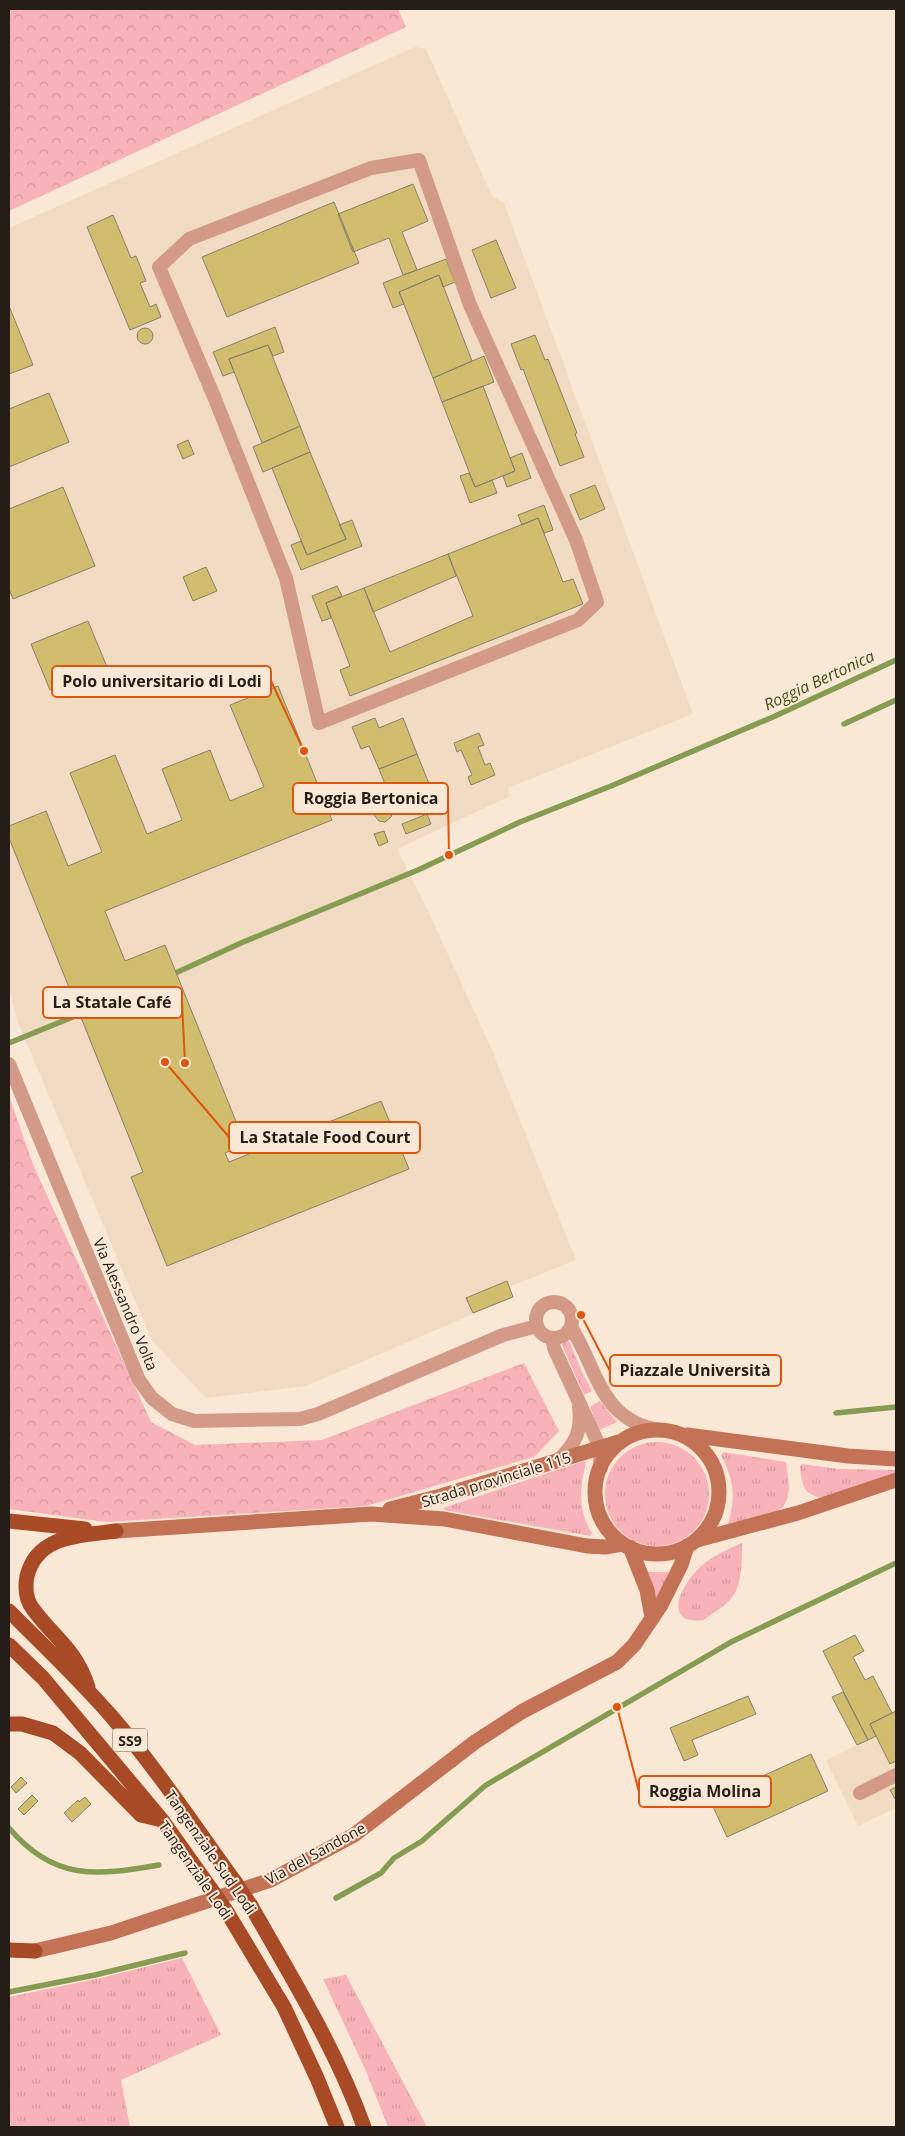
<svg xmlns="http://www.w3.org/2000/svg" width="905" height="2136" viewBox="0 0 905 2136" font-family="'Open Sans',sans-serif">
	<defs>
		<pattern id="grass-tufts" width="24" height="20" patternUnits="userSpaceOnUse" patternTransform="scale(1.25)"><rect width="24" height="20" fill="#f8b2b9"/><path d="M3 7l-1-3M5 7V3M7 7l1-3M15 17l-1-3M17 17v-4M19 17l1-3" fill="none" stroke="#d4999e"/></pattern>
		<pattern id="forest-crowns" width="20" height="18" patternUnits="userSpaceOnUse" patternTransform="scale(1.25)"><rect width="20" height="18" fill="#f8b2b9"/><path d="M2 6a3 3 0 1 1 6 0M12 15a3 3 0 1 1 6 0" fill="none" stroke="#d4999e"/></pattern>
	</defs>
	<rect width="100%" height="100%" fill="#f9e8d6"/>
	<path fill="#f2dbc3" d="M415 47 426 49 492 196 504 203 693 714 508 788 510 796 397 849 428 911 492 1050 576 1260 509 1287 513 1297 306 1386 206 1398 152 1341 17 1020 9 988V228Z
		M896 1711V1808L858 1826 826 1760 876 1736 870 1724Z"/>
	<path fill="url(#grass-tufts)" d="M565 1340 569 1341 582 1372 592 1391 584 1395 562 1345Z
		M600 1401 617 1422 599 1430 590 1407Z
		M605 1494a52 52 0 1 1 104 0a52 52 0 1 1-104 0Z
		M723 1452 786 1462C788 1480 794 1497 779 1511L728 1524C736 1499 734 1478 721 1456Z
		M584 1461 586 1463C579 1488 578 1511 592 1533L590 1536 445 1510 443 1508Z
		M802 1464 839 1469 896 1470V1476L822 1498C802 1494 802 1484 800 1466Z
		M742 1543C742 1558 742 1577 736 1591 731 1603 714 1612 704 1620 662 1625 680 1587 698 1569 710 1557 726 1550 742 1543Z
		M647 1572H669L657 1601Z
		M182 1958 221 2035 121 2080 130 2127H9V1997L96 1979Z
		M346 1975 427 2127H388L365 2069 323 1979Z"/>
	<path fill="url(#forest-crowns)" d="M9 9H398L406 27 9 211Z
		M9 1096 34 1167 151 1422 195 1445 322 1440 524 1363 559 1431 534 1457 366 1506 106 1522 9 1509Z"/>
	<g fill="none" stroke-linecap="round" stroke-linejoin="round">
		<path stroke="#879c53" stroke-width="5.5" d="M844 724 896 700
			M169 976 241 943 418 870 520 822 611 786 773 717 896 660
			M9 1043 85 1012
			M836 1413 896 1407
			M9 1828C54 1881 96 1876 159 1865
			M336 1898 381 1873 394 1858 422 1841 486 1785 731 1642 896 1563
			M9 1992 95 1975 185 1953"/>
	</g>
	<path fill="#d1bd6d" stroke="#86816c" d="M413 184 428 221 402 232 417 270 403 275 389 238 353 252 338 214Z
		M334 202 359 263 227 317 202 257Z
		M113 215 131 258 136 256 146 281 140 283 150 307 156 304 161 317 130 330 87 227Z
		M496 240 516 288 491 298 472 250Z
		M446 259 455 282 443 287 439 275 399 292 404 304 393 308 383 283Z
		M439 275 472 361 433 378 399 292Z
		M9 306 33 365 9 374Z
		M275 327 284 352 273 356 268 345 229 359 234 372 223 376 213 352Z
		M137 336a8 8 0 1 1 16 0a8 8 0 1 1-16 0Z
		M535 335 545 360 548 359 577 433 575 434 584 457 560 466 523 369 521 370 511 344Z
		M268 345 300 426 262 443 229 359Z
		M484 356 494 382 442 402 433 378Z
		M483 386 515 471 475 487 442 402Z
		M49 393 69 442 9 467V409Z
		M300 426 310 452 263 472 253 447Z
		M188 440 194 454 183 459 177 445Z
		M310 452 346 539 307 555 272 468Z
		M522 453 531 478 507 487 503 476 515 471 510 458Z
		M469 473 475 487 492 480 497 493 470 503 460 476Z
		M595 485 605 509 580 520 570 495Z
		M63 487 95 566 13 599 9 589V509Z
		M544 505 553 530 544 533 538 518 522 525 518 515Z
		M538 518 563 582 573 579 583 604 350 696 340 670 350 666 326 603 364 588 390 652 473 616 448 554Z
		M352 520 362 546 301 570 291 545 301 541 307 555 346 539 339 525Z
		M448 554 456 576 373 612 364 588Z
		M206 567 217 591 193 601 183 577Z
		M337 586 342 596 326 603 331 618 322 621 312 596Z
		M88 621 107 667 50 690 31 644Z
		M278 686 332 820 105 911 125 961 165 945 245 1144 225 1153 229 1162 381 1101 409 1169 167 1266 131 1177 143 1172 9 838V826L46 811 68 866 102 852 70 773 115 755 147 834 182 820 162 769 210 750 230 801 264 787 230 705Z
		M375 718 379 728 403 718 417 754 379 769 369 746 361 749 352 727Z
		M479 733 484 745 478 747 485 765 490 763 495 775 471 785 468 777 472 775 461 750 457 752 454 743Z
		M417 754 432 791 394 806 379 769Z
		M390 798 394 806 391 817 385 822 379 821 373 814 375 806 380 801 388 800Z
		M427 814 431 824 406 834 402 824Z
		M384 831 388 842 379 846 374 834Z
		M507 1281 513 1297 473 1313 466 1298Z
		M855 1635 864 1651 853 1657 865 1680 873 1676 892 1713 870 1724 876 1736 868 1740 823 1651Z
		M843 1692 868 1740 857 1745 832 1697Z
		M748 1696 756 1714 692 1740 698 1755 684 1761 670 1728Z
		M896 1711V1761L890 1764 870 1724Z
		M811 1754 828 1791 727 1837 710 1800Z
		M21 1777 27 1783 16 1793 11 1787Z
		M896 1787V1798L895 1799 890 1790Z
		M32 1795 38 1801 24 1815 18 1809Z
		M85 1797 91 1804 72 1822 64 1813 78 1800 79 1802Z"/>
	<g fill="none" stroke-linecap="round" stroke-linejoin="round">
		<path stroke="#d39b87" stroke-width="14" d="M419 160 470 305 576 540 597 602 578 620 319 723 286 578 215 399 159 267 189 239 371 168Z
			M9 1064 139 1380 152 1398 172 1414 194 1421 300 1419 318 1414 503 1335 537 1326
			M536 1320a18 18 0 1 1 36 0a18 18 0 1 1-36 0Z
			M571 1327C598 1370 600 1420 659 1430
			M552 1338 554 1348 597 1441 599 1448 601 1468
			M558 1460C575 1445 582 1431 579 1407
			M860 1793 896 1775"/>
		<path stroke="#c37255" stroke-width="15" d="M595 1492a62 62 0 1 1 124 0a62 62 0 1 1-124 0Z
			M687 1435 848 1456 896 1459
			M390 1509 441 1496 619 1442
			M116 1531 371 1514 444 1519 587 1546 605 1547 622 1544
			M697 1540 798 1513 896 1480
			M630 1547 647 1590 652 1618
			M35 1951 111 1933 271 1880 354 1835 475 1742 523 1711 617 1662 634 1645 661 1605 681 1565 687 1546"/>
		<path stroke="#a84a25" stroke-width="15" d="M9 1521 85 1529
			M9 1611C44 1646 80 1680 112 1717 156 1768 196 1828 235 1882
			M9 1645 43 1678 162 1820 211 1889
			M88 1687C75 1648 55 1639 33 1609 26 1600 25 1587 27 1576 38 1534 81 1536 116 1531
			M9 1724H22L53 1733 80 1753 141 1815 162 1820
			M251 1906C292 1978 336 2049 364 2127
			M227 1912 284 2007 317 2078 337 2127
			M9 1950 35 1951"/>
		<path stroke="#a84a25" stroke-width="15" d="M235 1882 251 1906
			M211 1889 227 1912"/>
	</g>
	<g text-anchor="middle" dominant-baseline="central" stroke-width="4" stroke-linejoin="round" paint-order="stroke">
		<rect fill="#f9e8d6" stroke="#655b51" stroke-width="1" x="112.5" y="1728.5" width="35" height="23" rx="4"/>
		<g font-size="14" font-weight="bold" fill="#251e18">
			<text x="130" y="1740">SS9</text>
		</g>
		<g font-size="15" fill="#251e18" stroke="#f9e8d6">
			<text transform="translate(126 1304) rotate(67)">Via Alessandro Volta</text>
			<text transform="translate(496 1479) rotate(-17)">Strada provinciale 115</text>
			<text transform="translate(211 1852) rotate(55)">Tangenziale Sud Lodi</text>
			<text transform="translate(315 1853) rotate(-29)">Via del Sandone</text>
			<text transform="translate(196 1870) rotate(55)">Tangenziale Lodi</text>
		</g>
		<g font-size="16" font-style="italic" fill="#42501a" stroke="#f9e8d6">
			<text transform="translate(819 680) rotate(-25)">Roggia Bertonica</text>
		</g>
	</g>
	<path fill="none" stroke="#de560d" stroke-width="2" d="M304 751L271 681M449 855L448 799M185 1063L182 1002M165 1062L229 1137M581 1315L610 1371M617 1707L639 1792"/>
	<g fill="#de560d" stroke="#f9e8d6" stroke-width="2">
		<circle cx="304" cy="751" r="5"/>
		<circle cx="449" cy="855" r="5"/>
		<circle cx="185" cy="1063" r="5"/>
		<circle cx="165" cy="1062" r="5"/>
		<circle cx="581" cy="1315" r="5"/>
		<circle cx="617" cy="1707" r="5"/>
	</g>
	<g fill="#f9e8d6" stroke="#de560d" stroke-width="2">
		<rect x="52" y="666" width="219" height="31" rx="5"/>
		<rect x="293" y="783" width="155" height="31" rx="5"/>
		<rect x="43" y="987" width="139" height="31" rx="5"/>
		<rect x="229" y="1122" width="191" height="31" rx="5"/>
		<rect x="610" y="1355" width="171" height="31" rx="5"/>
		<rect x="639" y="1776" width="132" height="31" rx="5"/>
	</g>
	<g font-size="16" text-anchor="middle" font-weight="bold" fill="#251e18">
		<text x="162" y="687">Polo universitario di Lodi</text>
		<text x="371" y="804">Roggia Bertonica</text>
		<text x="112" y="1008">La Statale Café</text>
		<text x="325" y="1143">La Statale Food Court</text>
		<text x="695" y="1376">Piazzale Università</text>
		<text x="705" y="1797">Roggia Molina</text>
	</g>
	<rect width="905" height="2136" fill="none" stroke="#251e18" stroke-width="20"/>
</svg>
